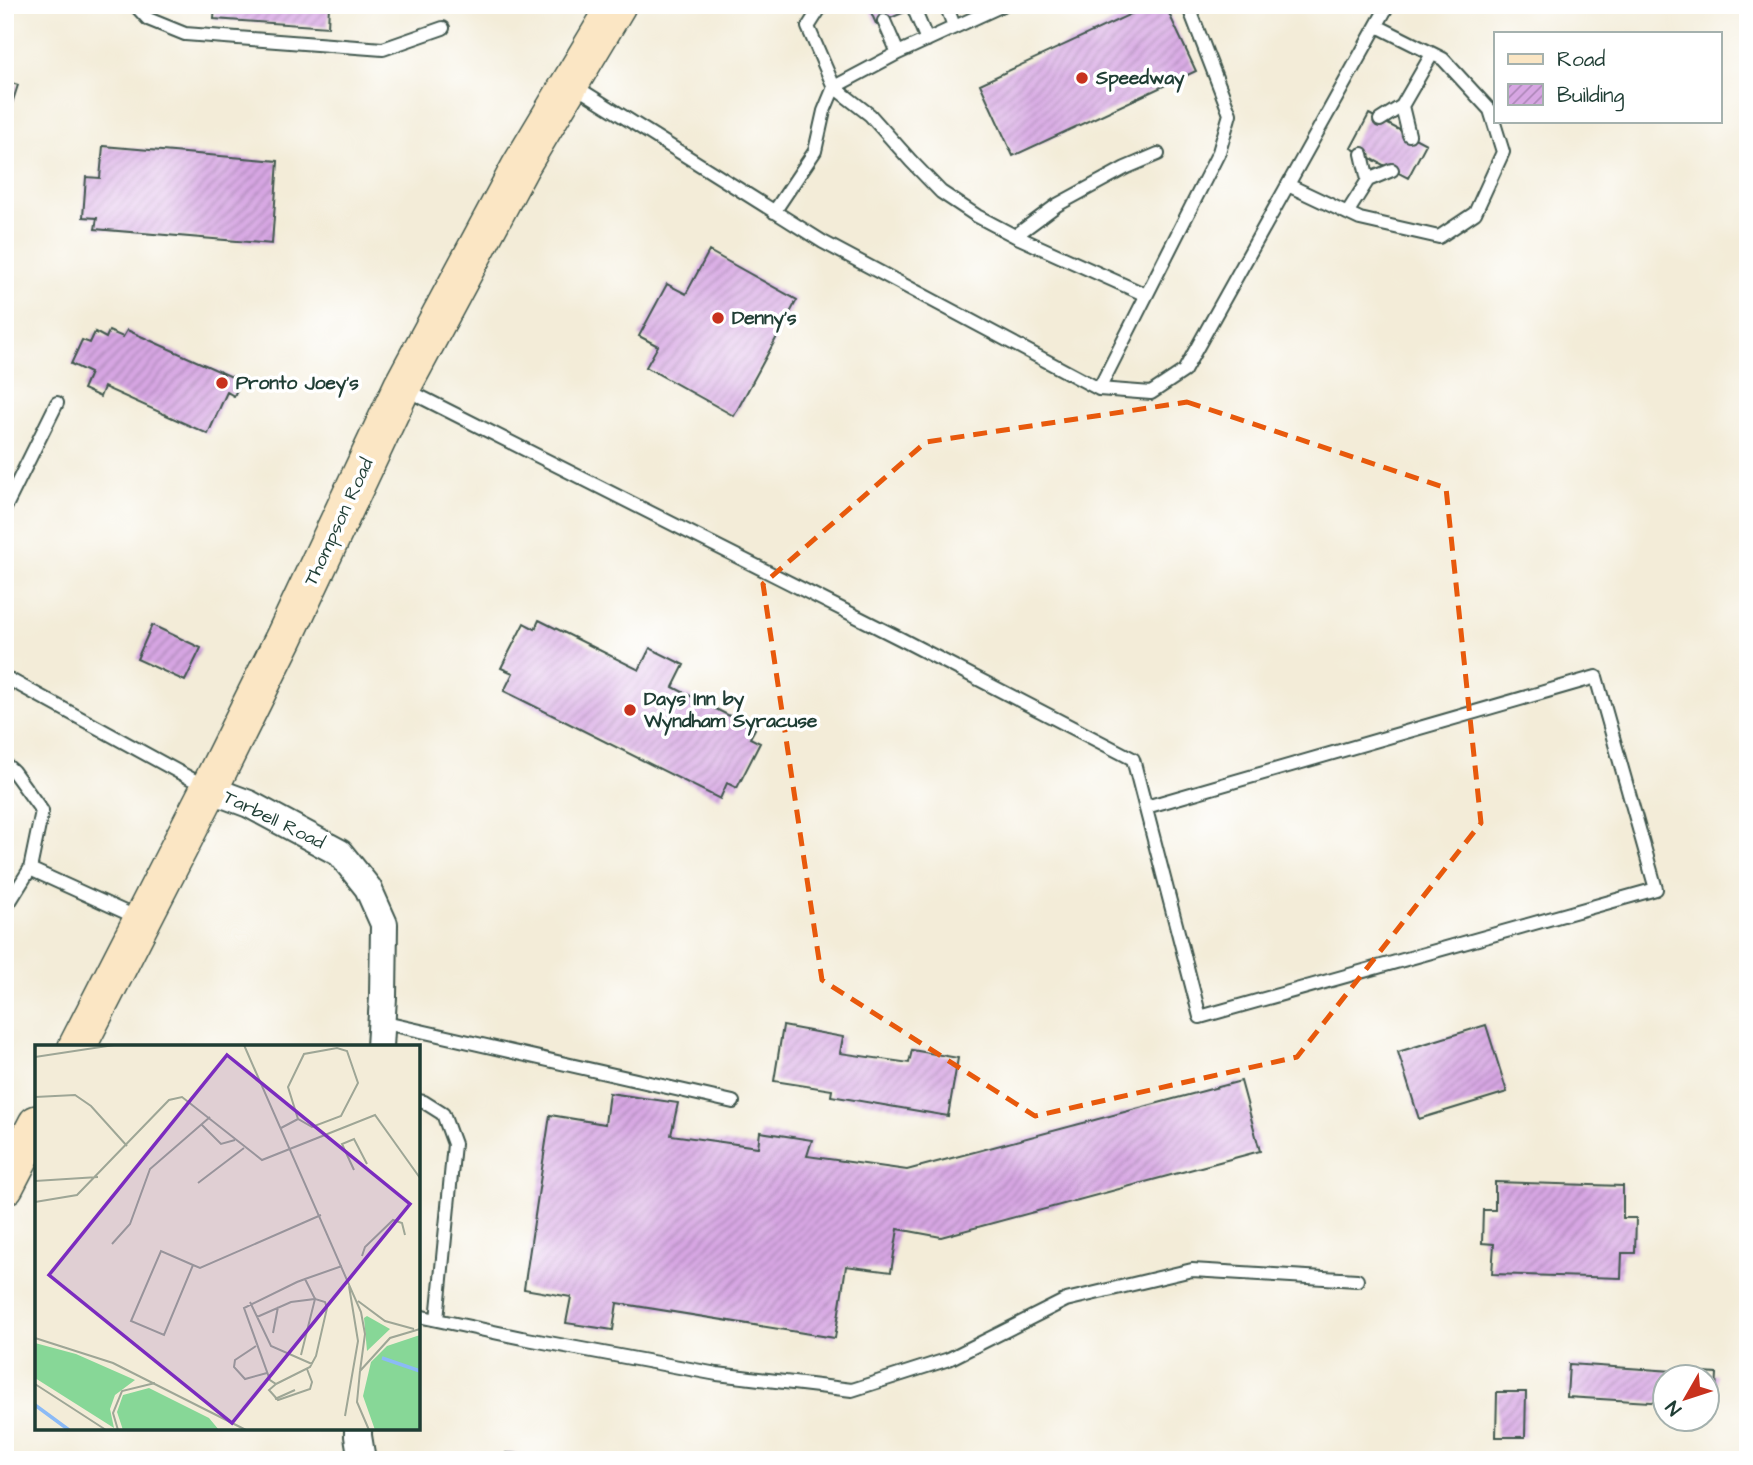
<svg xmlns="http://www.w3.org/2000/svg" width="1753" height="1465" viewBox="0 0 1753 1465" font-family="'Architects Daughter',sans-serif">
	<defs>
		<pattern id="building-hatch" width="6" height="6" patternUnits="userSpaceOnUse" patternTransform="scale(1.75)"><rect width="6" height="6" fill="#d7a6e3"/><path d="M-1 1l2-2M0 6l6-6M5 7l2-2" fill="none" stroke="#ae88b9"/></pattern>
	</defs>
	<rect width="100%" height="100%" fill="#fff"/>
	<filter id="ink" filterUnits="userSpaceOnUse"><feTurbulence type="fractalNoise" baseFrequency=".0143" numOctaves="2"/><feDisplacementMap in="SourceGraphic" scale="14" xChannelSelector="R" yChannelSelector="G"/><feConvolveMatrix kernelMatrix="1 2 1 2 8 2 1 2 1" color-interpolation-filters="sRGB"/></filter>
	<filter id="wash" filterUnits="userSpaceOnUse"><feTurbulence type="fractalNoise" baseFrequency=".00686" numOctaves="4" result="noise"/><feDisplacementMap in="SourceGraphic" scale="28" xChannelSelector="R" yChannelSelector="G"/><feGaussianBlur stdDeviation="1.57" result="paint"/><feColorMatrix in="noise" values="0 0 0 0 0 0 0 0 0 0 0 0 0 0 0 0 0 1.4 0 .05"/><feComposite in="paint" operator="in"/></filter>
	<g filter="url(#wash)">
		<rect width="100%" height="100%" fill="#f3ecd8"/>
		<g id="blocks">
			<path fill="url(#building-hatch)" d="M215 5H329L328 27 214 19Z
				M868 5H922L876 24Z
				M1150 5H1165L1196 71 1013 156 980 84Z
				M5 81 18 85 6 122H5Z
				M1369 114 1426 144 1408 178 1351 148Z
				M103 146 278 161 272 244 95 229 97 218 83 217 86 177 100 178Z
				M709 251 797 300 734 416 646 367 658 346 639 336 667 284 686 294Z
				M127 330 241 381 234 396 227 392 208 434 104 387 100 397 83 389 90 373 71 364 82 340 90 343 95 332 106 338 109 331 123 337Z
				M539 620 639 670 650 648 684 665 673 687 755 729 750 738 760 743 737 788 727 783 720 799 504 691 513 673 501 668 524 623 535 629Z
				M152 625 201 648 185 681 137 659Z
				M1486 1025 1507 1092 1419 1119 1398 1052Z
				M783 1026 843 1037 840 1053 909 1063 912 1050 958 1058 948 1116 831 1096 832 1090 774 1081Z
				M1241 1081 1260 1151 941 1237 898 1229 891 1272 846 1266 835 1338 617 1303 613 1330 566 1323 571 1297 524 1289 550 1115 605 1124 609 1093 678 1103 671 1135 758 1147 760 1132 812 1140 807 1156 907 1170Z
				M1495 1182 1623 1186V1218H1636L1635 1253H1622L1621 1278 1492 1274 1494 1244 1482 1243 1483 1210H1495Z
				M1569 1364 1717 1374 1715 1407 1708 1406V1378H1666V1403L1567 1397Z
				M1497 1392H1526L1525 1437H1496Z
				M506 1453 571 1458V1460H506Z"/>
		</g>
	</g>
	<g filter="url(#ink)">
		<use href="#blocks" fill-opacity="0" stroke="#3f574d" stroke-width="2"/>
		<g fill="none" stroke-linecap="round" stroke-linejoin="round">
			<g stroke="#3f574d" stroke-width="16">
				<path id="lane" d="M135 5 148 19 185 34 383 49 443 28
					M946 5 954 26
					M1003 5 898 53 834 87 870 115 911 161 941 192 977 216 1015 236 1146 295
					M914 9 927 40
					M884 21 898 53
					M573 85 823 242 1099 389 1151 393 1184 371 1388 5
					M1402 106 1432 54
					M1380 120 1402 106 1409 135
					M1362 154 1368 180
					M1288 185 1360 219 1439 237 1475 213 1503 152 1490 110 1443 59 1377 26
					M774 212 815 151 824 111 834 87 808 27 822 5
					M1347 213 1368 180 1392 170
					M1015 236 1057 205 1125 168 1158 154
					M405 389 901 639 1133 759 1200 1017 1656 889 1596 677 1146 807
					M1099 389 1219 152 1230 114 1188 5
					M5 508 57 403
					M5 677 208 788
					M5 764 13 771 42 811 30 869 5 909
					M30 869 138 918
					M381 1022 733 1102
					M418 1101 424 1102 443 1114 454 1144 437 1320
					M418 1316 522 1338 717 1374 852 1390 949 1359 1066 1300 1192 1270 1357 1280"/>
			</g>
			<g stroke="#3f574d" stroke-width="30">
				<path id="street" d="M209 789 249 804 340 853 368 888 384 924 383 997 380 1047
					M358 1428V1436L362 1460"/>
			</g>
			<g stroke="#3f574d" stroke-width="40">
				<path id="secondary" d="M77 1047 209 789 284 638 402 387 520 167 617 5
					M5 1186 37 1124"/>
			</g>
			<use href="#lane" stroke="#fff" stroke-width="12"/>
			<use href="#street" stroke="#fff" stroke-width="26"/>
			<use href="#secondary" stroke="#fbe6c4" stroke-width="37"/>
		</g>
	</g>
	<path fill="none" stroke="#e8590c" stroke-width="5" stroke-dasharray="14 9" stroke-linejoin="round" d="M1187 402 1446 488 1481 823 1297 1057 1035 1116 822 980 763 584 926 442Z"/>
	<g fill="#c8321e" stroke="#fff" stroke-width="2.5">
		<circle cx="1082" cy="78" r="7"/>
		<circle cx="718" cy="318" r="7"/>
		<circle cx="222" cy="383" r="7"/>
		<circle cx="630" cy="710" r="7"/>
	</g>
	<g text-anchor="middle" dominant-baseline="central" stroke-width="7" stroke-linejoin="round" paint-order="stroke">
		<g font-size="19" font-weight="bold" fill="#1f3d34" stroke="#fff" text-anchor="start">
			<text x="1096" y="78">Speedway</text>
			<text x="732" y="318">Denny's</text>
			<text x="236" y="383">Pronto Joey's</text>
			<text x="644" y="699">Days Inn by<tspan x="644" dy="22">Wyndham Syracuse</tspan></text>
		</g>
		<g font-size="19" fill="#1f3d34" stroke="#fff">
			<text transform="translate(339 522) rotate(-65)">Thompson Road</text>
			<text transform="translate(274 820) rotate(26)">Tarbell Road</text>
		</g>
	</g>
	<g transform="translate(35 1045)">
		<rect width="385" height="385" fill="#f3ecd8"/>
		<path d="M332 271 355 284 332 306 329 273ZM385 290V385H340L328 351 336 317 352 301ZM0 298 41 309 100 335 80 350 75 364 79 383 0 333ZM114 343 174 373 184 385H88L82 367 88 350Z" fill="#87d797"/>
		<path fill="none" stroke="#8bbaf6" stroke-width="3.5" d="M347 313 385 326M0 360 34 385"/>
		<path fill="none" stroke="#9ea696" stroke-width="2" d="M209 0 326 267 330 289 325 326M0 12 79 0M0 52 40 50 56 61 92 101M166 79 186 99 200 95M246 83 263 74 277 82 306 71 323 38 312 6 302 3 269 9 253 42 263 74M319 125 307 99 319 94 332 119M0 136 63 132M163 138 209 103M0 157 42 150 134 55 147 52 227 115 340 70 385 133M77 199 95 179 115 124 175 72M327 211 330 202 358 175 367 178 370 190M158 220 129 290 96 276 126 206 158 220 165 223 286 170M270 234 280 254 290 257 292 263 281 311 275 322 241 339 235 335 209 263 262 237 270 234 307 221M323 256 350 276 379 284M215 257 236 301 277 319M222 272 256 257 280 254 266 310M238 288 243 262M0 293 78 318 211 385M221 301 200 315 199 322 210 334 232 328M0 339 71 385M241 339 234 345 243 355 275 344 277 337 272 324M240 354 260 345M310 371 323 296 314 241M83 385 78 368 87 346 120 338M334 385 322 357 325 326 355 293 385 284"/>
		<path fill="#7b2cbf" fill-opacity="0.15" stroke="#7b2cbf" stroke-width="3.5" d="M192 10 375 159 197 378 14 230Z"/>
		<rect width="385" height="385" fill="none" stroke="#1f3d34" stroke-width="3.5"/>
	</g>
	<rect width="1753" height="1465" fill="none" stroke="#fff" stroke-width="28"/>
	<rect x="1494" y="32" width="228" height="91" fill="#ffffff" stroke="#a5b1ae" stroke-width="2"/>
	<rect x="1508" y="54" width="35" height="10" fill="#fbe6c4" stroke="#a5b1ae" stroke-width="2"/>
	<text x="1557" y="66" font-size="21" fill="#1f3d34">Road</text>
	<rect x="1508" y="84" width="35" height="21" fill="url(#building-hatch)" stroke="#a5b1ae" stroke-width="2"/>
	<text x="1557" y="102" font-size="21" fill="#1f3d34">Building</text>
	<g transform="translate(1686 1398) rotate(231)"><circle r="33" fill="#ffffff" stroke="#a5b1ae" stroke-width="2"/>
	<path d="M0-5L12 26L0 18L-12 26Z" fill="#c8321e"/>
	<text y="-10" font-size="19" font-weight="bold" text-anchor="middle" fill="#1f3d34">N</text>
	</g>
</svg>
